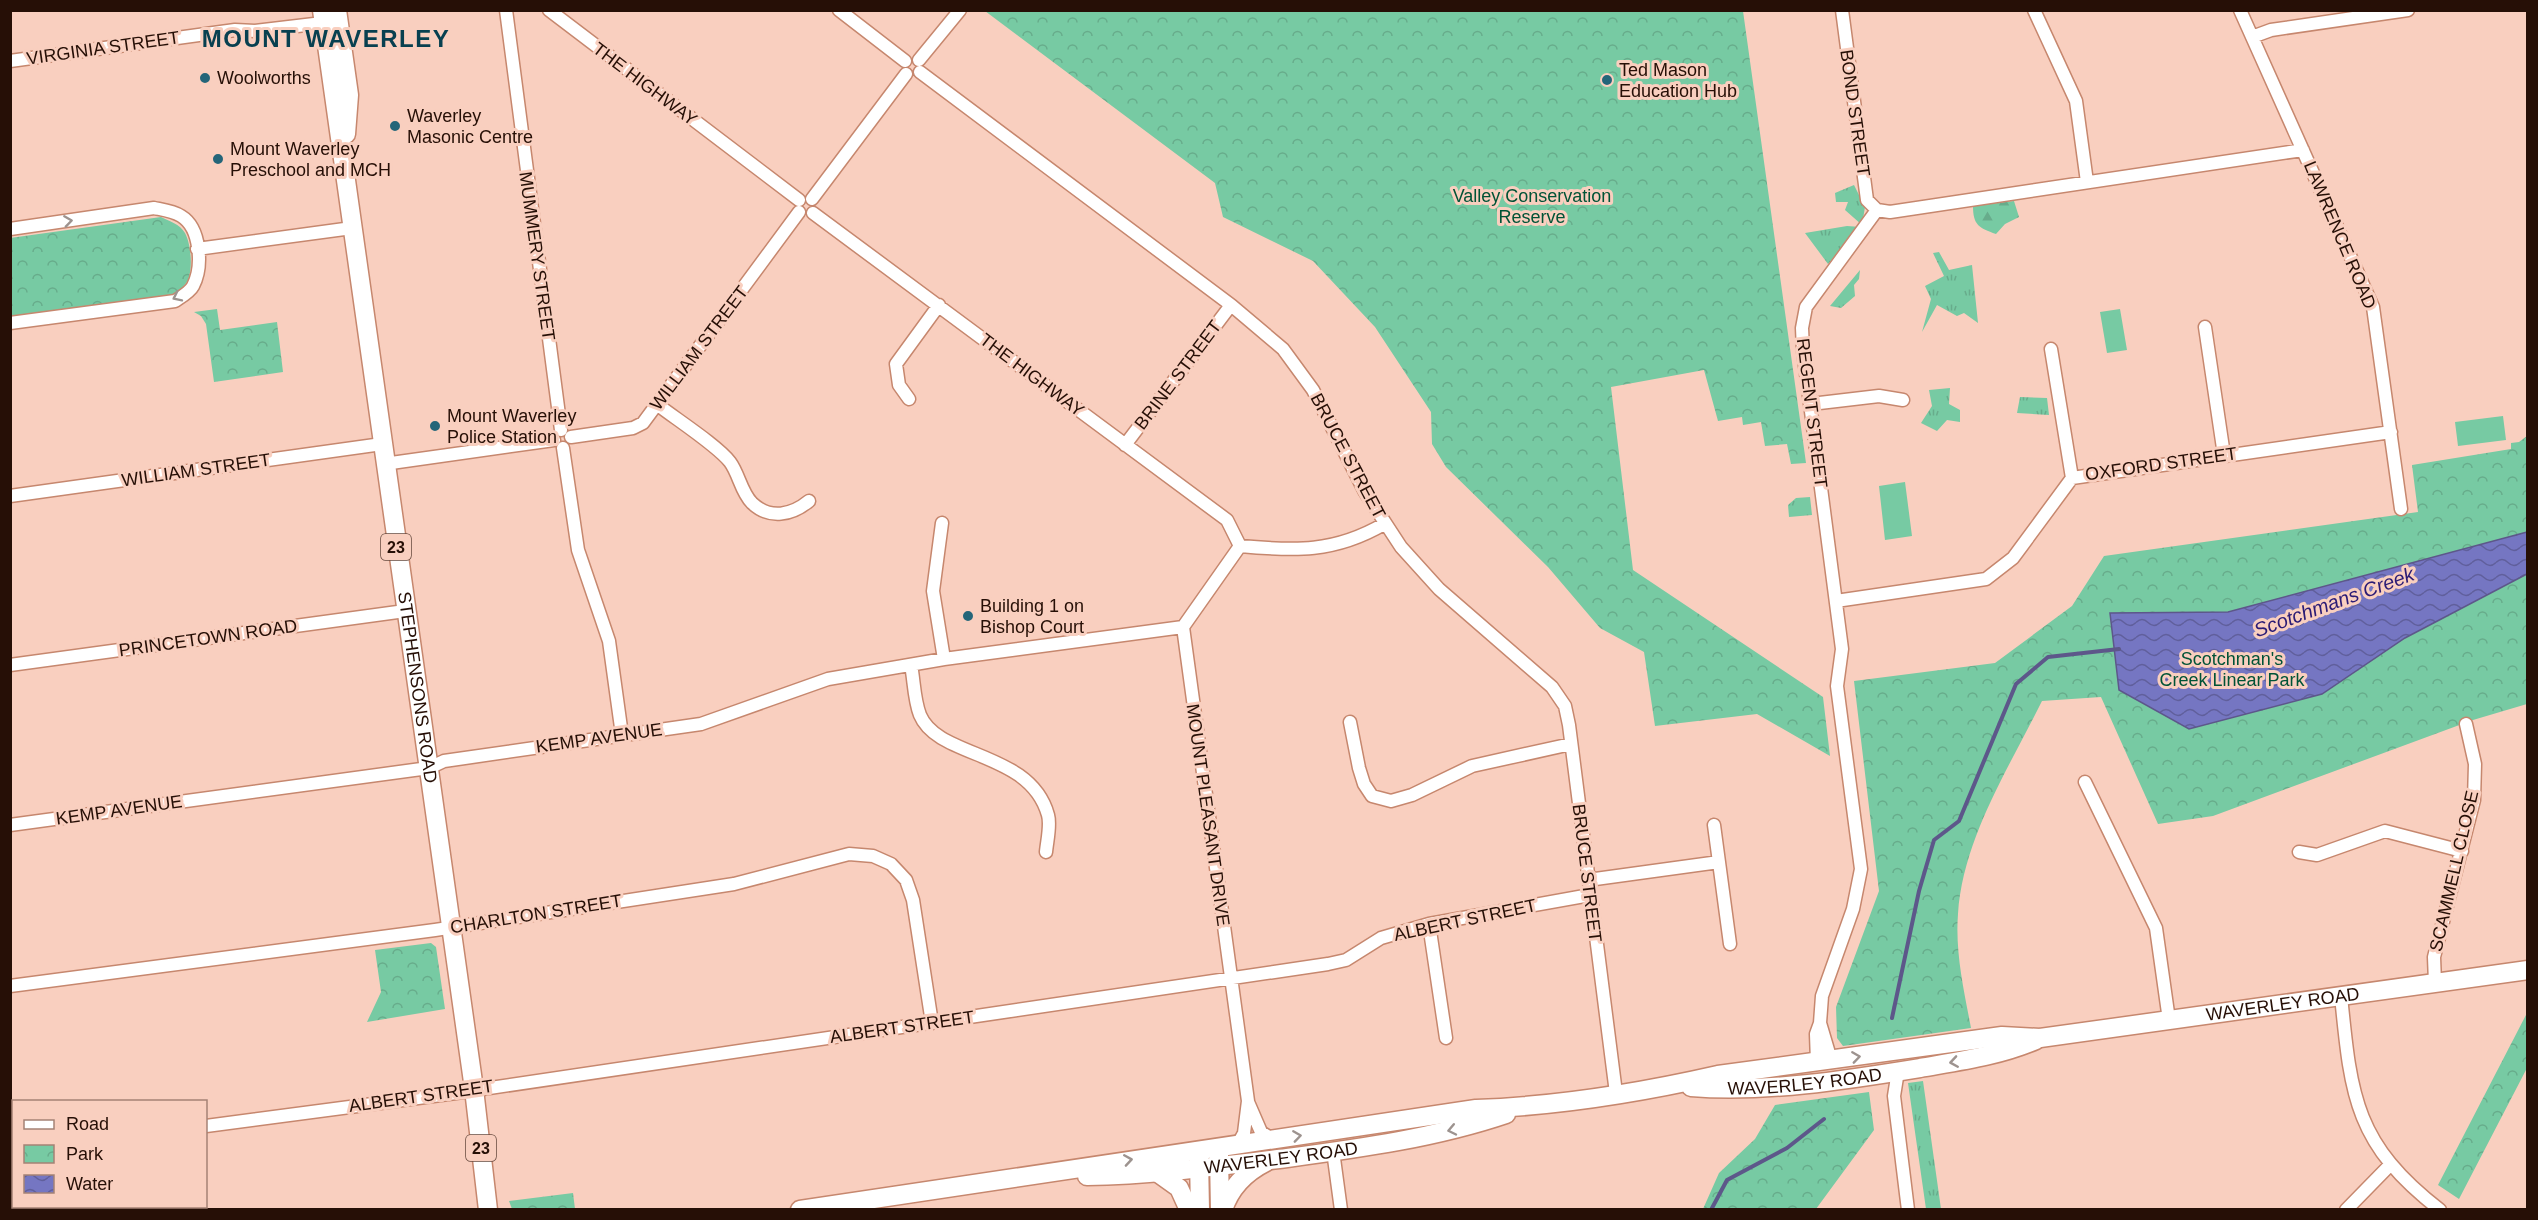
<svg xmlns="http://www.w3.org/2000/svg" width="2538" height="1220" viewBox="0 0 2538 1220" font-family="Helvetica,sans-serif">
	<defs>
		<pattern id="grass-tufts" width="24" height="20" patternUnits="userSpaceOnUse" patternTransform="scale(1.5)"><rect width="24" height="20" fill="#77caa3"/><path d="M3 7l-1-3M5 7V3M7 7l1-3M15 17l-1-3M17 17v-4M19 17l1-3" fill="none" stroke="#67ac8b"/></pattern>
		<pattern id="forest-firs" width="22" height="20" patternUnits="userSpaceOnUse" patternTransform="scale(1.5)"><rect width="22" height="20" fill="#77caa3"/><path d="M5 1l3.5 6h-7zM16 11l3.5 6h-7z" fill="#67ac8b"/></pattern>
		<pattern id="park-crowns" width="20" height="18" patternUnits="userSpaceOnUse" patternTransform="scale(1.5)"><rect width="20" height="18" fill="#77caa3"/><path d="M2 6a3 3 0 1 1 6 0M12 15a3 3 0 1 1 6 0" fill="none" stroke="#67ac8b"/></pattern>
		<pattern id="water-waves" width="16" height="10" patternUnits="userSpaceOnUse" patternTransform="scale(1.5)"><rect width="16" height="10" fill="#7576c2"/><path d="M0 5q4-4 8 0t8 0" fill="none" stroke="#605f9c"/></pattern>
	</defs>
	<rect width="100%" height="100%" fill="#f9cfbf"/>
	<path fill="url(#grass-tufts)" d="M1854 185 1865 207 1862 225 1845 210 1848 202H1836L1835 193Z
		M1847 226 1861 227 1828 264 1805 233Z
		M1939 252 1949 270 1972 265 1978 323 1964 313 1957 316 1937 305 1922 332 1931 299 1925 286 1944 276 1933 253Z
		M1860 270 1859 279 1854 285 1855 296 1841 308 1830 306Z
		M1950 388 1949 404 1960 410V422L1947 420 1937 431 1921 423 1932 406 1929 390Z
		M2020 397 2047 398 2049 415 2017 413Z
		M1810 497 1812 515 1789 517 1788 505 1796 498Z
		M1923 1081 1941 1209H1926L1908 1083Z"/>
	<path fill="url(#forest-firs)" d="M2014 201 2019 217 2005 224 1996 234C1979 228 1973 225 1973 206Z"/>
	<path fill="url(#park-crowns)" d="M985 11H1743L1806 463 1791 464 1787 444 1765 446 1761 422 1743 425 1742 417 1718 421 1704 370 1611 387 1633 570 1823 697 1830 756 1757 714 1655 726 1644 652 1600 628 1548 567 1446 467 1432 444 1431 412 1375 327 1313 261 1223 217 1215 183Z
		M161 217C169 221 180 224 185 233 191 244 193 268 188 280 185 286 179 290 175 295L11 316 10 238Z
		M217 309 220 330 277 322 283 372 214 382 206 324 201 316 194 312Z
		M2527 436V704L2473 720 2213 816 2158 824 2101 697 2042 701C2009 768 1963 838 1958 914 1955 952 1964 991 1971 1028L1843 1046 1837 1038 1836 1007 1879 891 1854 681 1995 663 2072 606 2104 556 2418 512 2412 465 2511 449V443L2519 442Z
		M431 943 436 947 445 1009 367 1022 381 992 375 950Z
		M2527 1013V1068L2459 1199 2438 1185Z
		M1869 1092 1874 1130 1816 1209H1703L1719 1173 1755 1139 1775 1105Z
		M573 1193 575 1209H512L509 1201Z"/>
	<path fill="#77caa3" d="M2120 309 2127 350 2107 353 2100 312Z
		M2503 416 2506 440 2458 446 2455 422Z
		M1905 482 1912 536 1885 540 1879 486Z"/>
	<path fill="url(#water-waves)" stroke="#5d578a" stroke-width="1.5" d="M2527 532V574L2405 638 2322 694 2189 729 2119 690 2110 613 2228 612Z"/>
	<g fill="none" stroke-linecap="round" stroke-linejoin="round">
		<path stroke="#5d578a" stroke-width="4" d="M1892 1018 1919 891 1934 840 1959 821 2016 684 2048 657 2119 649
			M1711 1210 1727 1180 1787 1148 1824 1119"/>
		<g stroke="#c6876e" stroke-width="15">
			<path id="street" d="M506 10 561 430
				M549 10 799 200
				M839 10 905 61
				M1842 10 1867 200 1877 210
				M2034 10 2076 101 2087 182
				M2240 10 2373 307 2401 509
				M2252 37 2271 30 2408 10
				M919 60 960 10
				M10 61 235 30 255 31 331 22
				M920 72 1231 305 1283 349 1313 390 1365 492 1401 547 1439 589 1552 687 1565 706 1569 725 1616 1093
				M812 199 906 74
				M813 213 1227 520 1240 546
				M10 229 154 208C164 210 173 211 181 216 201 228 203 267 193 286 190 292 181 297 175 301L10 323
				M197 249 352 228
				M2205 327 2224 455
				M2051 349 2072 478
				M909 399 899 385 896 364 939 305
				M1811 404 1879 396 1903 400
				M658 405C676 419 718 446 730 462 739 474 741 492 752 503 770 520 792 515 809 501
				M571 437 633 428 643 423 799 212
				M1125 445 1231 305
				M563 448 578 550 609 641 622 735
				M384 464 554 440
				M10 496 382 444
				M942 523 933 591 944 659
				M1240 546C1295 551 1334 553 1384 524
				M1836 601 1986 579 2013 558 2072 478 2391 432
				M10 665 405 611
				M911 665C914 680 914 700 920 715 938 759 1030 750 1048 815 1051 825 1047 841 1046 852
				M1350 722 1359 768 1364 784 1372 796 1391 801 1412 795 1472 766 1571 744
				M2085 782 2156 928 2169 1020
				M10 825 414 770 429 768 444 761 701 724 828 679 944 659 1183 627
				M1714 825 1730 944
				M2299 852 2317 855 2385 831 2462 851
				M1588 880 1719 862
				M1429 924 1446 1038
				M2435 983 2434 957 2474 800 2475 764 2466 724
				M10 986 435 930 734 884 849 854 873 856 891 864 906 880 913 900 932 1023
				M2341 996C2351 1097 2355 1144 2440 1210
				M1820 1023 1831 1060
				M1817 1062 1816 1034 1820 1023 1822 996 1853 909 1861 869 1837 686 1842 649 1803 350 1802 328 1806 307 1877 210 1890 212 2303 150
				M1898 1071 1894 1096 1908 1210
				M1248 1102 1261 1132 1272 1139
				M206 1126 456 1093 1328 964 1346 960 1381 938 1429 924 1590 895
				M1238 1144 1244 1133 1248 1101 1183 627 1240 546
				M1333 1151 1341 1210
				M10 1152 14 1151
				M2346 1210 2390 1165"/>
		</g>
		<g stroke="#c6876e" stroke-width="21">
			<g id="primary">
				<path id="s1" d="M322 10 474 1089 488 1210"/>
				<path d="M337 10 349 95 346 134"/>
				<path id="s2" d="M1691 1087C1766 1093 1846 1080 1920 1068 1960 1061 1999 1056 2036 1040"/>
				<path d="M1219 1155 1220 1210"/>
				<path d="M1199 1158 1200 1210"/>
				<path d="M1158 1173 1179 1188 1189 1210"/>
				<path id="s3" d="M1087 1176C1154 1175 1220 1166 1287 1158 1361 1148 1435 1138 1506 1114"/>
				<path id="s4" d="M800 1210 1476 1109C1557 1106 1639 1093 1718 1075L2002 1036 2040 1038 2528 970"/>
				<path d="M1223 1210C1230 1188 1246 1172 1266 1162"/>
			</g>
		</g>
		<use href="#street" stroke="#fff" stroke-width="12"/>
		<use href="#primary" stroke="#fff" stroke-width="18"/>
	</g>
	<defs><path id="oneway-chevron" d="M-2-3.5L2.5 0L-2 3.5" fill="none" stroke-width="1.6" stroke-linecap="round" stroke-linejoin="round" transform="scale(1.5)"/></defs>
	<g stroke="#9d938f">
		<use href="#oneway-chevron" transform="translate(68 221) rotate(-8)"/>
		<use href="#oneway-chevron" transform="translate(177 297) rotate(154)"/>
		<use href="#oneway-chevron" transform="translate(1856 1057) rotate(-8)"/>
		<use href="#oneway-chevron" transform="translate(1954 1062) rotate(171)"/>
		<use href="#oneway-chevron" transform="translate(1452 1130) rotate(168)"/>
		<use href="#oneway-chevron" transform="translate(1297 1136) rotate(-8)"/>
		<use href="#oneway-chevron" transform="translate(1128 1160) rotate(-9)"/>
	</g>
	<g fill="#246579" stroke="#f9cfbf" stroke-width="2">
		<circle cx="205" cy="78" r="6"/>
		<circle cx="1607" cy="80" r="6"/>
		<circle cx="395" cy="126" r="6"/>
		<circle cx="218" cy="159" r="6"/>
		<circle cx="435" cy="426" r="6"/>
		<circle cx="968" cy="616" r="6"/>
	</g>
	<g text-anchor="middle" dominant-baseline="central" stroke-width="6" stroke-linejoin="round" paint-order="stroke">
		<g fill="#f9cfbf" stroke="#65493e" stroke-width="1.5">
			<rect x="381" y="534" width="30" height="26" rx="4.5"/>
			<rect x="466" y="1135" width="30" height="26" rx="4.5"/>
		</g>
		<g font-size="16" font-weight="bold" fill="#260f06">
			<text x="396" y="547">23</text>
			<text x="481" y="1148">23</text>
		</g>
		<g font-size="18" fill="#260f06" stroke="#f9cfbf">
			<text transform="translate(103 48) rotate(-8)">VIRGINIA STREET</text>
			<text transform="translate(645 84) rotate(37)">THE HIGHWAY</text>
			<text transform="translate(1855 113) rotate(82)">BOND STREET</text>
			<text transform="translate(2340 235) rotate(67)">LAWRENCE ROAD</text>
			<text transform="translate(537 256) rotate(82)">MUMMERY STREET</text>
			<text transform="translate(699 348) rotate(-53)">WILLIAM STREET</text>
			<text transform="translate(1032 375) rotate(37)">THE HIGHWAY</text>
			<text transform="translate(1178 375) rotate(-53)">BRINE STREET</text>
			<text transform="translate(1812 413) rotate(83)">REGENT STREET</text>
			<text transform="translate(1348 456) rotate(62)">BRUCE STREET</text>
			<text transform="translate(2161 464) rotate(-8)">OXFORD STREET</text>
			<text transform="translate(196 470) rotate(-8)">WILLIAM STREET</text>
			<text transform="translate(208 638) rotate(-8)">PRINCETOWN ROAD</text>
			<text stroke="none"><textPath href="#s1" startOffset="684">STEPHENSONS ROAD</textPath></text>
			<text transform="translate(599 738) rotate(-8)">KEMP AVENUE</text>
			<text transform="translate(119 810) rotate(-8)">KEMP AVENUE</text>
			<text transform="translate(1208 815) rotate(82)">MOUNT PLEASANT DRIVE</text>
			<text transform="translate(2454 871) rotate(-77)">SCAMMELL CLOSE</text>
			<text transform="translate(1587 873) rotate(83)">BRUCE STREET</text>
			<text transform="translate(536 914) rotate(-9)">CHARLTON STREET</text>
			<text transform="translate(1465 920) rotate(-12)">ALBERT STREET</text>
			<text stroke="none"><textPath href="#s4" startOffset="1498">WAVERLEY ROAD</textPath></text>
			<text transform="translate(902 1027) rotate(-8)">ALBERT STREET</text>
			<text stroke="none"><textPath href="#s2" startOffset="114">WAVERLEY ROAD</textPath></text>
			<text transform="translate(421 1096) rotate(-8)">ALBERT STREET</text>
			<text stroke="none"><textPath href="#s3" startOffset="195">WAVERLEY ROAD</textPath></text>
		</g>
		<g font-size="18" fill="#260f06" stroke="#f9cfbf" text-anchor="start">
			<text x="1619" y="70">Ted Mason<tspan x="1619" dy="21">Education Hub</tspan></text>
			<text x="217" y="78">Woolworths</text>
			<text x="407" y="116">Waverley<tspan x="407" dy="21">Masonic Centre</tspan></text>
			<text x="230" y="149">Mount Waverley<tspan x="230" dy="21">Preschool and MCH</tspan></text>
			<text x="447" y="416">Mount Waverley<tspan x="447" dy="21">Police Station</tspan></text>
			<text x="980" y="606">Building 1 on<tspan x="980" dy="21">Bishop Court</tspan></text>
		</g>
		<g font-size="18" fill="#005336" stroke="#f9cfbf">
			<text x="1532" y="196">Valley Conservation<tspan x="1532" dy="21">Reserve</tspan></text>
			<text x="2232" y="659">Scotchman's<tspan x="2232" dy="21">Creek Linear Park</tspan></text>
		</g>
		<g font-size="20" font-style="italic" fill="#2b1b75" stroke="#f9cfbf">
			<text transform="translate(2334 602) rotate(-20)">Scotchmans Creek</text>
		</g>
		<g font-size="24" font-weight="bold" letter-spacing="1.5" fill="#084050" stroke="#f9cfbf">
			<text x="326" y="38">MOUNT WAVERLEY</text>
		</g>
	</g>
	<rect width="2538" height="1220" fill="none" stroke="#260f06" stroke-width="24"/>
	<rect x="12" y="1100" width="195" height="108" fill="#f9cfbf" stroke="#a58275" stroke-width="1.5"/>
	<rect x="24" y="1120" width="30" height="9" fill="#ffffff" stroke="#a58275" stroke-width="1.5"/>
	<text x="66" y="1130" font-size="18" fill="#260f06">Road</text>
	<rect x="24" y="1145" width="30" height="18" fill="url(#park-crowns)" stroke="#a58275" stroke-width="1.5"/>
	<text x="66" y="1160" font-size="18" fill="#260f06">Park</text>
	<rect x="24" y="1175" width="30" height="18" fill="url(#water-waves)" stroke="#a58275" stroke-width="1.5"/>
	<text x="66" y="1190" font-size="18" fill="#260f06">Water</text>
</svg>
